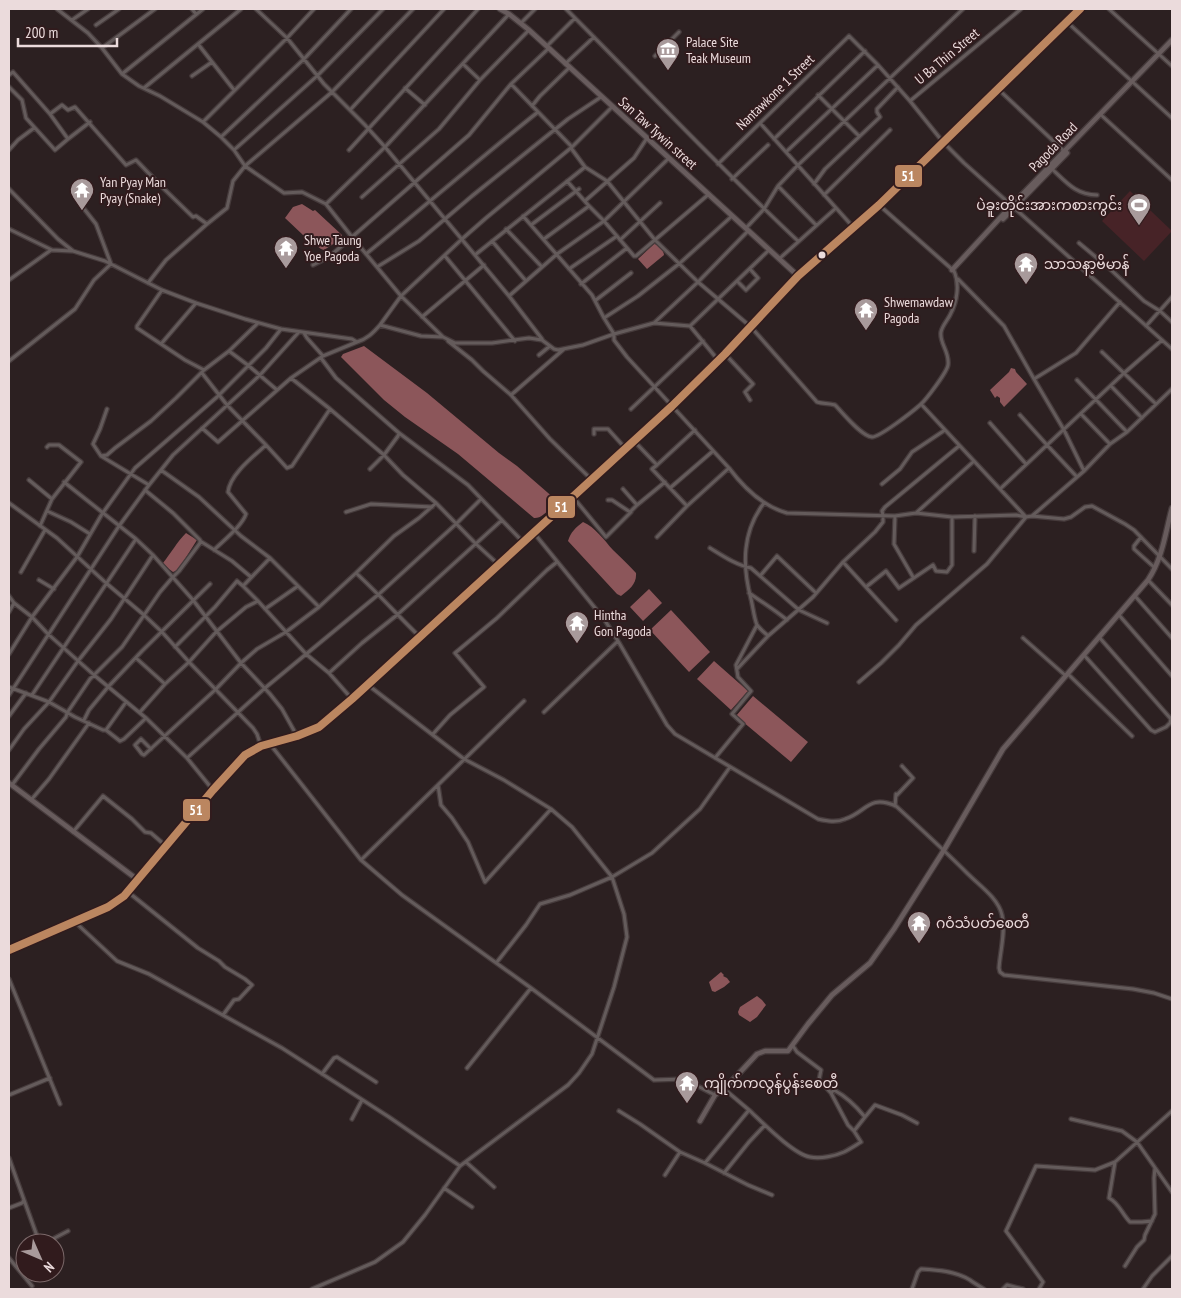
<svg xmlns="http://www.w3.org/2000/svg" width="1181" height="1298" viewBox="0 0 1181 1298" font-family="'PT Sans Narrow','Noto Sans Myanmar',sans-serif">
	<rect width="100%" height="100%" fill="#2c2021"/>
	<path fill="#472327" d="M1130 191 1172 231 1144 261 1102 221Z"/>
	<path fill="#8c565a" d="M302 204 313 211 315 210 342 235 338 241 324 250 321 249 303 235 285 218 293 207Z
		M654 244C658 244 664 251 664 255L647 269 638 259Z
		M364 346 427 393 499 453 517 466 555 499 556 502V503C550 508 542 519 534 518L458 454 405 417 384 400 341 357 343 354Z
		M1011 368 1015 369 1016 372 1027 384 1004 407 1000 402V398L997 396 995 398 990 390 1009 372Z
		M583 522C595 527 604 540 613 550 621 558 629 565 636 573 637 584 629 590 621 596L617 594 568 541C571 532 575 528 583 522Z
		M186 533 197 540 178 570 173 572 169 569 163 563C171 553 177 542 186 533Z
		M649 589 662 603 643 621 630 607Z
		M671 610 710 652 689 672 650 630Z
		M714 661 748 691 731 710 697 679Z
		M753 696 808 742 791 762 736 716Z
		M721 972 724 975 723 976 727 978 730 982 724 987 715 992 712 991 709 982Z
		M757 996 762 1000 766 1005 757 1017 750 1022 739 1015 738 1012 740 1007Z"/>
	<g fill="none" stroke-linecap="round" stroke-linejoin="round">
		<g stroke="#463b3c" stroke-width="5.5">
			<path id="street" d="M57 9 88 33 102 48 122 74 139 86 160 96 203 122 221 137 234 150 245 166 284 193 302 192 326 204 352 237 469 135 511 84 549 48
				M192 9 196 14
				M256 9 287 38 324 84 365 125 385 147 509 296 542 339
				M566 9C643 86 718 166 798 241
				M1109 9 1172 66
				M72 20 88 9
				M1067 22 1172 118
				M521 23 535 9
				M96 25 119 9
				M198 44 234 90
				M547 46 575 18
				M102 48 155 9
				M655 56 679 32
				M463 64 480 80
				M565 64 594 37
				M122 74 203 9
				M9 75 13 72 50 114
				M192 76 212 62
				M511 84 572 147
				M9 87 22 100 26 118 55 150 68 139 90 122
				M144 88 241 9
				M405 88 425 105
				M998 89 1065 152
				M818 95 859 136
				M910 101 1021 9
				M532 106 540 96 570 67
				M350 110 444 9
				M1100 114 1172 180
				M203 122 287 38 314 9
				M760 123 854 228
				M221 137 304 59 351 9
				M68 139 50 114 62 105 68 110 75 107 126 165 136 160 160 185 193 217 196 216 207 224
				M774 139 865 51
				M571 148 585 167 607 181 655 240 698 282 751 327 817 402C823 404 828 403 835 405 843 413 861 436 872 437 880 437 912 412 920 405 926 400 947 372 948 365 950 352 939 343 941 332 942 326 947 321 950 315 957 302 960 285 954 271L879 205
				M9 150 18 140 34 128
				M234 150 317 76 383 9
				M349 150 478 9
				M786 152 878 65
				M718 164 849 36 878 65 910 101 943 142 964 163 1172 349
				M1052 169C1066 182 1076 195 1097 195
				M732 179 768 145
				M814 184 825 169 880 117 877 112V109L898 87
				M778 186 816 225
				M9 189 58 239 73 251 105 261 162 290 196 303 245 319 281 329 352 339 357 342C367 339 373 333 380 325L421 336 443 337 455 343H492L529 338 542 340 554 349 558 350 583 345 614 334 654 323 690 326 769 250
				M824 195 890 130
				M362 197 439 129 480 80 529 30
				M585 201 634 158 647 138
				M326 204 385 147 509 14
				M589 206 604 221 634 256H636L709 194
				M523 216 592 295 604 318
				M732 216 680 263 638 296 604 318 614 334V340L627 357 729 468C744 488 762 506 787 513L895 516 916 513 952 517 1016 515 1026 517 1032 516 1064 519 1071 517 1085 507 1092 506 1125 524 1134 530 1172 569
				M531 225 579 189
				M746 228 764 209 778 186 797 166 963 9
				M9 229 52 250 72 251
				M506 229 542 267
				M544 239 589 206 567 181
				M620 240 660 203
				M492 241 526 281
				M1079 243 1109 268 1144 301 1160 311 1172 322
				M366 254C424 207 480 158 538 112
				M475 255 585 167
				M445 256 515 341
				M779 259 836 208
				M313 265 329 257 352 237 401 296 443 337
				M377 267 419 241 472 196 568 119 601 97
				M569 269 617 236
				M958 279 1004 326 1034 379 1076 353 1120 302
				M9 280 51 250
				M737 281 746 290 758 278 750 269
				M148 283 166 260 207 224 227 208 233 181 245 166 332 92 413 9
				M581 284 627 248
				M509 296 557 254 604 221 669 158
				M596 300 631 273
				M196 303 161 344 185 360 204 370
				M422 317 484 265
				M654 323 698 282 748 231
				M380 325 401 296 462 239 486 218 572 147 612 107
				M690 326 718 360
				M1146 326 1172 297
				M304 333 307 338 323 356
				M448 341 472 360 483 371 511 395 550 439 592 480
				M161 344 137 328V326L162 290
				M229 351 249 366 277 390
				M1102 352 1156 404
				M725 354 753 384 745 392 750 400
				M539 355 550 346
				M321 358 336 378 399 433 398 436 384 455 370 469
				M9 361 75 309 94 280 111 264 96 224 85 210
				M202 373 227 405 266 445 287 468 292 466 330 409
				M291 378 330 409 384 455 403 475 436 503 476 544 499 565
				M1034 379 1064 430 1084 471
				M1077 380 1127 432
				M1111 386 1142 418
				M511 395 564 349
				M107 409 100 429 93 444 101 456 149 485
				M631 409 703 341
				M1081 414 1110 444
				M1020 415 1047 445 1077 477
				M990 423 1026 464
				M202 428 218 442 291 378 323 356 357 342
				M399 433 468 485 524 543
				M594 434V429H608L626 449
				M634 441 657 465 652 469 687 506
				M101 456 107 455 115 448 151 421 176 398 204 370 229 351 258 323
				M657 465 695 430
				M161 470 199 497 241 536 270 558
				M29 480 52 499
				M64 482 136 539 153 555 193 600 241 663 270 694 282 709 297 736
				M882 484 900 469 912 452 945 430
				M670 488 713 451
				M623 489 637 505 665 482
				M1000 489 1123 374 1162 340
				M573 497 606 537 631 512
				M608 500H612L630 512 637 505
				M9 503 57 538 106 583 144 615 162 632 189 662 253 728 257 734 261 746
				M764 503C742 532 742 565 751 599 753 607 754 618 757 625 760 629 765 633 768 636
				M47 511 71 522 90 534
				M346 512 371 504 432 507
				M916 513 973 462
				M895 516 894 544 913 577
				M1032 516 1084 471 1110 444 1127 432 1172 389
				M40 526 52 499 81 462 59 445H49L47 447
				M534 533 604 619 618 641 667 725 675 734 818 819C827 821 836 823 845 819 867 812 868 794 896 806 920 828 945 851 968 874 980 886 998 898 1002 915 1006 931 1000 952 999 968L1000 972 1004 975 1133 989 1154 993 1172 999
				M657 537 687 506 729 468
				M1141 537 1134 546V549L1155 568
				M200 541 232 561 251 577
				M710 548C723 556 736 565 751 568L799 610 827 623
				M214 550C224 540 242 526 246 514L228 492C230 474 254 456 266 445
				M974 551 975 516
				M843 562 896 620
				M21 572 45 530
				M356 573C379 594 398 616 420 637
				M760 576 777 556 816 593
				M39 580 54 589
				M1148 580 1172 605
				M243 586 270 558 319 607
				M866 587 886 571 899 588 933 565 936 571 947 572 952 565V517
				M749 593C762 602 775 610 787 620
				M9 596 14 603 32 617 48 634 94 675 146 718 187 758 213 790
				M1135 596 1172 638
				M265 609 298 586
				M9 612 14 603
				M1119 615 1172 676
				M1023 638 1066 676
				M175 647 215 607 237 581 243 586 258 601 306 654 329 673 352 699
				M9 654 32 617 77 557 102 514 135 468 217 397 266 348 281 329
				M1084 655 1151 730 1155 732 1166 727 1170 723 1171 719 1099 637
				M136 658 165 684
				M737 669 768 636 813 597 843 562 875 532 883 522V515L882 511 885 507 959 446
				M329 673 362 643 397 615 502 520
				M1068 674 1132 736
				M859 682 881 663 899 645 916 625 987 564 1026 517 921 404
				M368 685 464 759 504 780 551 809 572 827 612 877 570 895 540 904 526 925 497 962
				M9 687 49 702 75 717 103 730H106L120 741 124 739 146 718
				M9 695 119 526 149 485 173 455 260 375 298 333
				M32 695 136 539
				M140 712 165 684 189 662 216 632 246 607 258 601
				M544 712 618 641
				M9 716 26 693
				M84 720 89 710 108 687 142 651 210 584
				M106 730 126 702
				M433 734 450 715 484 687 455 653 497 618 547 570 557 562
				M270 744 361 860 524 701
				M151 749 141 739 135 745 142 754 144 755 215 690 241 663 257 649 286 632 319 607 356 573 394 536 419 518 436 503
				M9 750 24 729 49 702 78 661 111 619 153 555
				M187 758 265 688 379 594 456 524 481 499
				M715 758 743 724 732 714 751 691 738 677 736 665 757 625
				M12 785 39 749 66 717 67 713 90 679 122 647 160 592 172 578 179 571 200 543V540L173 513 145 490
				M438 785 441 805 452 818 468 842 485 882 551 809
				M896 796 913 778 902 766
				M31 800 49 779 89 723
				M895 806 896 794
				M73 832 103 796 132 819 145 832 151 833 166 846
				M361 860 402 895 531 988 654 1080 684 1079 715 1095
				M128 892 198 948 219 961 225 967 245 979 252 985 239 999 234 1000 223 1015
				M75 922 117 961 149 974 282 1048 389 1117 460 1166
				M9 979 60 1104
				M793 1046 797 1052 821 1070 819 1080 831 1093 834 1090C847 1097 856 1106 865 1117L875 1105 902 1115 917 1123
				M467 1068 531 988
				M322 1074 334 1058 337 1057 376 1082
				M723 1088 749 1110
				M831 1093 848 1125 854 1131
				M9 1095 50 1078
				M619 1111 640 1124 680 1152 705 1163 748 1185 772 1195
				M352 1119 362 1100
				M1071 1119 1122 1131 1137 1142 1172 1192
				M9 1158 24 1200 22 1203 9 1208
				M466 1162 494 1187
				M1115 1162 1109 1198C1119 1203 1122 1214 1130 1222H1142L1152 1221
				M705 1163 749 1110C762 1122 793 1154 810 1157 821 1159 835 1156 844 1152 850 1149 856 1145 861 1142L854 1131 865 1117
				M724 1173 749 1142 765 1125
				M665 1175 680 1152
				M444 1188 472 1207
				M24 1200 37 1236 41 1242 49 1241 68 1231
				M9 1258 32 1286
				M1125 1266 1137 1247 1144 1240 1145 1235 1155 1214 1154 1178 1155 1168
				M312 1289 375 1262 403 1242 425 1215 460 1166 568 1085 579 1073 592 1054 614 987 627 937 624 914 612 877 652 853 700 809 730 767
				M912 1289 918 1272 921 1269C937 1270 955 1271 970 1280 974 1283 979 1286 984 1289
				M1003 1289 1007 1285 1023 1289
				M1039 1289 1043 1282 1006 1231 1036 1166 1095 1170 1115 1162 1172 1111
				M1143 1289 1152 1276 1172 1256"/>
		</g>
		<g stroke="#463b3c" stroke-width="7">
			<path id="secondary" d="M500 9 509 14 529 30 798 276
				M1003 219 1067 153
				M952 270 1012 205 1172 40
				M9 783 138 880
				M9 950 108 907 124 896 213 790 245 755 261 746 297 736 319 727 352 699 592 480 672 406 725 354 798 276 879 205 1080 9
				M700 1121 715 1095 731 1082 757 1054 765 1051H788L808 1024 832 995 870 963 894 929 944 850 1003 749 1148 580C1163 557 1165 534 1172 508"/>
		</g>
		<use href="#street" stroke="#645b5b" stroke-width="3"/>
		<use href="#secondary" stroke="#685c5d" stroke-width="4.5"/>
		<g stroke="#311b1d" stroke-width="11">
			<path id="bus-1" d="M9 950 108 907 124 896 213 790 245 755 261 746 297 736 319 727 352 699 672 406 725 354 798 276 879 205 1080 9"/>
		</g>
		<use href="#bus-1" stroke="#bb8660" stroke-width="8"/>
	</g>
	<defs>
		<g id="museum-pin" transform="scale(1.25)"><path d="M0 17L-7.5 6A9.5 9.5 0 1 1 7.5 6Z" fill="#a89a9b" stroke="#311b1d"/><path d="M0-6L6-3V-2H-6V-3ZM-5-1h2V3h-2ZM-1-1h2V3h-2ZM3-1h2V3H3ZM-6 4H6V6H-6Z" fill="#fff"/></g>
		<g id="temple-pin" transform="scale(1.25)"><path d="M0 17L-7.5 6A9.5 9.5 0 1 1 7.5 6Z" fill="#a89a9b" stroke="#311b1d"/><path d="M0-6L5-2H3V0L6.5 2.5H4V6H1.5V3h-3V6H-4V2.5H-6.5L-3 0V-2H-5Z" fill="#fff"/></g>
		<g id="stadium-pin" transform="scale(1.25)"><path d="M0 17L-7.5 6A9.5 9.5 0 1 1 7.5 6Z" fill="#a89a9b" stroke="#311b1d"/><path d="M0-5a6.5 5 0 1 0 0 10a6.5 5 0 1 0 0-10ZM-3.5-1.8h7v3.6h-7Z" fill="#fff"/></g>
	</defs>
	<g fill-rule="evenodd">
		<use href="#museum-pin" x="668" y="50"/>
		<use href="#temple-pin" x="82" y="190"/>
		<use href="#stadium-pin" x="1139" y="205"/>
		<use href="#temple-pin" x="286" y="248"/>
		<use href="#temple-pin" x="1026" y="264"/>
		<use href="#temple-pin" x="866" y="310"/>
		<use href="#temple-pin" x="577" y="623"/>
		<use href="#temple-pin" x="919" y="923"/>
		<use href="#temple-pin" x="687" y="1083"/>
	</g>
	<circle fill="#ebdbdc" stroke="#311b1d" stroke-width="2" cx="822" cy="255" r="4.5"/>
	<g text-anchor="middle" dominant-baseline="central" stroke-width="4" stroke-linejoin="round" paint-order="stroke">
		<g font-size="14" fill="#ebdbdc" stroke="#311b1d" text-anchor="start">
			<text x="686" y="42">Palace Site<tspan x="686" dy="16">Teak Museum</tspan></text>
			<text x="100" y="182">Yan Pyay Man<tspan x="100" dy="16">Pyay (Snake)</tspan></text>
			<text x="1122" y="205" text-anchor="end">ပဲခူးတိုင်းအားကစားကွင်း</text>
			<text x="304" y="240">Shwe Taung<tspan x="304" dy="16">Yoe Pagoda</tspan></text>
			<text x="1044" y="264">သာသနာ့ဗိမာန်</text>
			<text x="884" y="302">Shwemawdaw<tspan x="884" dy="16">Pagoda</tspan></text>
			<text x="594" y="615">Hintha<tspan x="594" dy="16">Gon Pagoda</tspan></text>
			<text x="936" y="923">ဂဝံသံပတ်စေတီ</text>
			<text x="704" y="1083">ကျိုက်ကလွန်ပွန်းစေတီ</text>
		</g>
		<g font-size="14" fill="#ebdbdc" stroke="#311b1d">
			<text transform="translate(947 56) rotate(-40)">U Ba Thin Street</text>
			<text transform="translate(775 92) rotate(-44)">Nantawkone 1 Street</text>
			<text transform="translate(658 133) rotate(42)">San Taw Tywin street</text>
			<text transform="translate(1053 147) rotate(-46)">Pagoda Road</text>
		</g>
	</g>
	<g stroke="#311b1d" stroke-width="2">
		<rect x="894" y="164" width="29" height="24" rx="5" fill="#bb8660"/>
		<rect x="547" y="495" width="29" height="24" rx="5" fill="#bb8660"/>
		<rect x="182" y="798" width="29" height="24" rx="5" fill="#bb8660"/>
	</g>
	<g font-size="14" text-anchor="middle" font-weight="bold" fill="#fff">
		<text x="908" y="181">51</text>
		<text x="561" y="512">51</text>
		<text x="196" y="815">51</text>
	</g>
	<rect width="1181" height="1298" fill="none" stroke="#ebdbdc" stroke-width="20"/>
	<g transform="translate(40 1258) rotate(135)"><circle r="24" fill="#311b1d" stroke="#7b6869"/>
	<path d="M0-4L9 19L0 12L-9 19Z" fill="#a89a9b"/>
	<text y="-8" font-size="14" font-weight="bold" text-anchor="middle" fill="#ebdbdc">N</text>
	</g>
	<path d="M18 38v8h99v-8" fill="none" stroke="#ebdbdc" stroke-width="2.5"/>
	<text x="25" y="38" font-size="15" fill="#ebdbdc" stroke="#311b1d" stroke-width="4" paint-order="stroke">200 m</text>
</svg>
